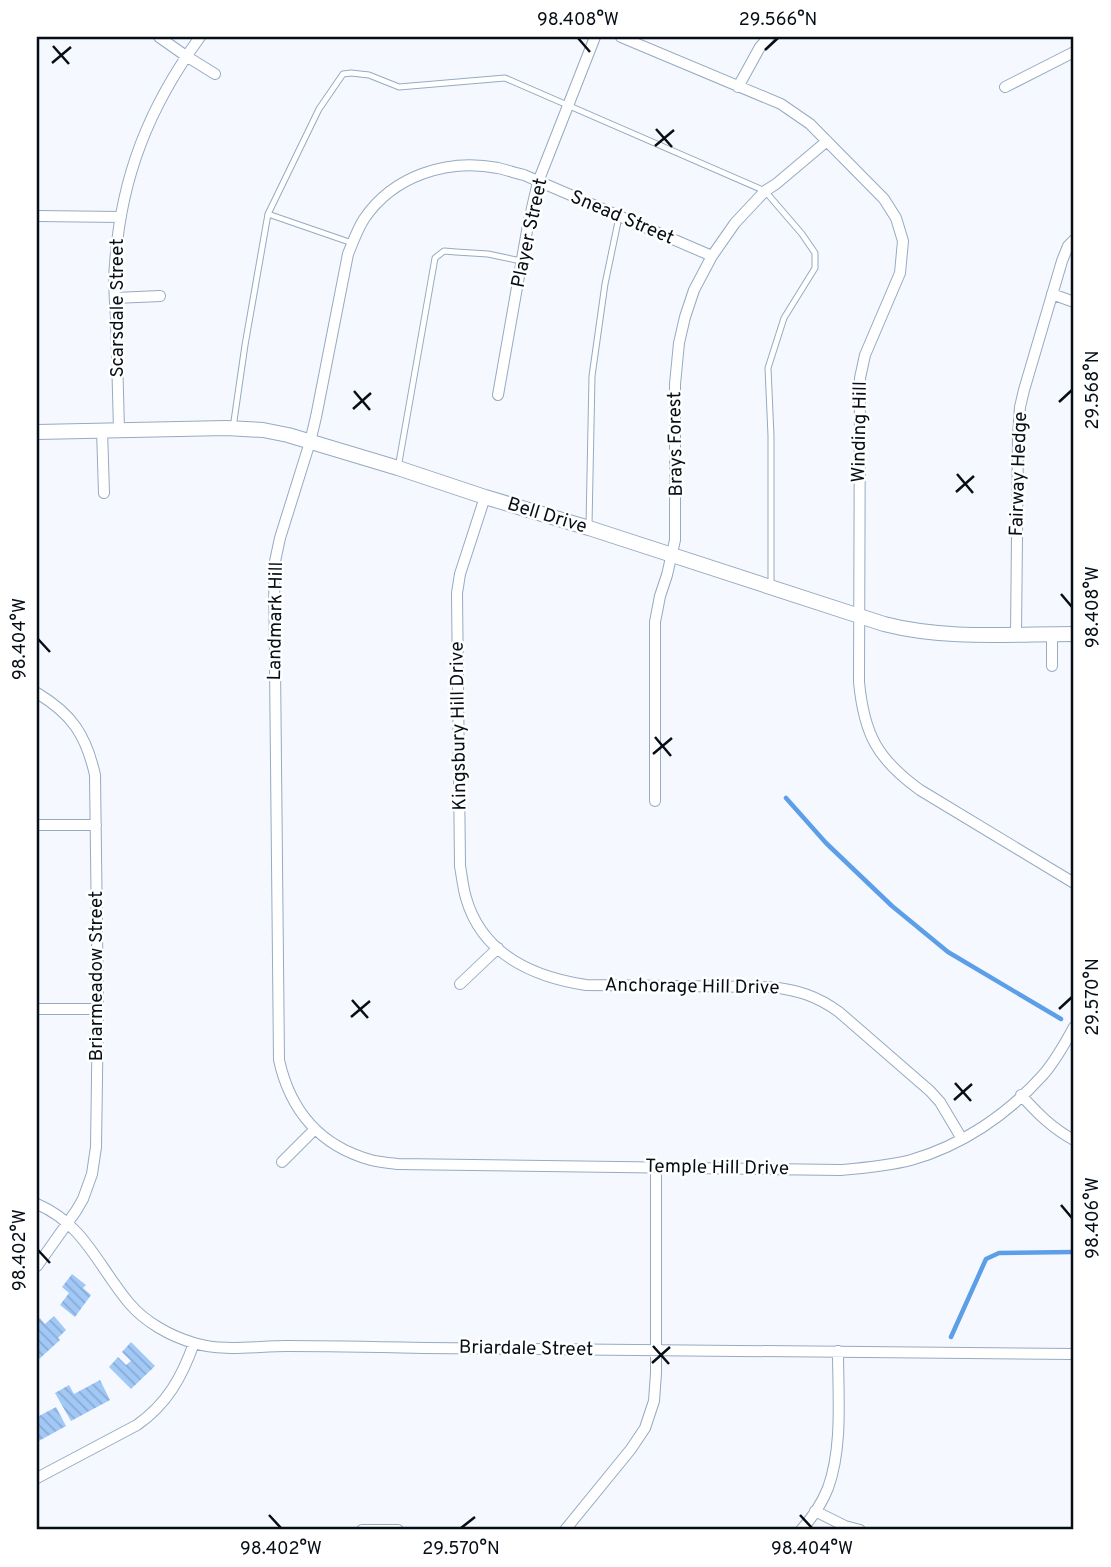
<svg xmlns="http://www.w3.org/2000/svg" width="1111" height="1567" viewBox="0 0 1111 1567" font-family="Overpass,sans-serif">
	<defs>
		<pattern id="building-back-hatch" width="6" height="6" patternUnits="userSpaceOnUse" patternTransform="scale(1.75)"><rect width="6" height="6" fill="#a1c8f6"/><path d="M-1 5l2 2M0 0l6 6M5-1l2 2" fill="none" stroke="#89abd2"/></pattern>
	</defs>
	<rect width="100%" height="100%" fill="#f5f9ff"/>
	<g fill="none" stroke-linecap="round" stroke-linejoin="round">
		<path stroke="#5d9ee8" stroke-width="4.5" d="M786 798 826 843 892 906 948 952 1061 1019
			M951 1337 986 1259 999 1253 1074 1252"/>
	</g>
	<path fill="url(#building-back-hatch)" d="M72 1274 86 1285 83 1288 91 1295 75 1317 60 1305 69 1293 62 1287Z
		M54 1316 66 1330 58 1338 60 1340 37 1361V1321L40 1318 45 1324Z
		M131 1342 155 1366 131 1389 109 1367 118 1357 126 1365 131 1361 122 1352Z
		M100 1380 110 1400 71 1421 55 1393 69 1385 74 1394Z
		M56 1407 66 1426 37 1442V1413L39 1416Z"/>
	<g fill="none" stroke-linecap="round" stroke-linejoin="round">
		<g stroke="#96aac2" stroke-width="7">
			<path id="service" d="M268 214 352 243
				M233 428 245 345 268 214 319 109 343 74 351 73 369 75 399 87 505 78 765 191 802 234 815 253V268L784 318 768 368 771 436V584
				M398 468 435 258 444 251 456 252 488 254 521 261
				M589 525 592 376 605 284 619 217"/>
		</g>
		<g stroke="#96aac2" stroke-width="12">
			<path id="minor" d="M159 37 186 56 215 74
				M621 37 781 104 810 124 884 199 896 218 903 241 900 273 865 355 860 378 859 682C864 734 877 759 920 790L1074 883
				M738 87 760 47 769 37
				M1005 87 1074 52
				M37 216 121 217
				M712 256 524 175C515 173 507 170 498 168 447 158 393 176 364 219 357 230 353 242 348 254L316 417 310 442 280 538 274 566 279 1060C290 1110 320 1146 371 1160 379 1162 389 1163 398 1164L841 1170C864 1168 888 1166 911 1160 961 1146 1007 1115 1042 1076 1055 1062 1065 1043 1074 1027
				M1052 294 1074 302
				M115 298 160 296
				M498 395 528 225 538 182 595 37
				M102 430 104 493
				M119 430C118 393 117 355 116 318 115 300 113 282 115 264 121 177 149 107 200 37
				M485 497 460 574 457 593 460 866C462 877 463 888 466 898 482 954 533 977 586 985L771 987C798 990 817 996 839 1012L930 1091 940 1102 962 1139
				M1016 635 1018 436 1020 407 1024 390 1062 261 1068 246 1074 240
				M1052 666V634
				M37 693C72 714 86 735 95 775L98 1009 96 1147 92 1174 83 1199 76 1211 37 1266
				M655 801V622L660 596 667 575 675 540V384L679 343 685 317 694 290 712 256 735 223 765 191 776 184 827 141
				M37 825H96
				M460 984 498 948
				M37 1009H98
				M1021 1095C1037 1113 1053 1129 1074 1140
				M282 1162 315 1129
				M37 1204C84 1224 98 1266 129 1303 145 1322 170 1336 194 1343 223 1352 256 1346 287 1346 333 1346 379 1347 424 1348 641 1351 858 1352 1074 1354
				M37 1478 137 1425C167 1404 182 1377 194 1343
				M815 1511 845 1526 860 1530
				M362 1530H398
				M565 1530 631 1449 645 1428 654 1401 656 1373V1167
				M801 1530C812 1518 822 1503 828 1488 843 1447 838 1395 838 1351"/>
		</g>
		<g stroke="#96aac2" stroke-width="16">
			<path id="tertiary" d="M37 432 226 428 263 430 288 435 398 468 485 497 589 528 884 624C946 640 1011 634 1074 634"/>
		</g>
		<use href="#service" stroke="#fff" stroke-width="5"/>
		<use href="#minor" stroke="#fff" stroke-width="10"/>
		<use href="#tertiary" stroke="#fff" stroke-width="14"/>
	</g>
	<path fill="none" stroke="#070e16" stroke-width="2.5" d="M578 38 590 52M53 46 69 64M765 50 778 38M52 63 71 47M656 129 672 147M655 146 674 130M354 391 370 410M1059 402 1072 390M353 409 371 393M957 474 973 493M956 492 974 476M1061 594 1072 607M38 639 50 652M655 737 671 756M653 754 672 738M352 1000 368 1018M1059 1009 1072 997M351 1017 370 1001M955 1083 971 1101M954 1100 972 1084M1061 1205 1072 1218M38 1250 50 1263M653 1346 669 1364M652 1363 670 1347M269 1515 281 1528M800 1515 812 1528M461 1528 475 1517"/>
	<g text-anchor="middle" dominant-baseline="central" stroke-width="5" stroke-linejoin="round" paint-order="stroke">
		<g font-size="19" fill="#070e16" stroke="#fff">
			<text transform="translate(622 218) rotate(23)">Snead Street</text>
			<text transform="translate(530 233) rotate(-78)">Player Street</text>
			<text transform="translate(118 308) rotate(-90)">Scarsdale Street</text>
			<text transform="translate(860 432) rotate(-89)">Winding Hill</text>
			<text transform="translate(676 444) rotate(-91)">Brays Forest</text>
			<text transform="translate(1019 474) rotate(-88)">Fairway Hedge</text>
			<text transform="translate(547 516) rotate(17)">Bell Drive</text>
			<text transform="translate(276 621) rotate(-89)">Landmark Hill</text>
			<text transform="translate(459 726) rotate(-91)">Kingsbury Hill Drive</text>
			<text transform="translate(97 976) rotate(-90)">Briarmeadow Street</text>
			<text transform="translate(692 987) rotate(1)">Anchorage Hill Drive</text>
			<text transform="translate(717 1168) rotate(1)">Temple Hill Drive</text>
			<text transform="translate(526 1349) rotate(1)">Briardale Street</text>
		</g>
	</g>
	<rect width="1111" height="1567" fill="none" stroke="#ffffff" stroke-width="77"/>
	<rect x="38" y="38" width="1034" height="1490" fill="none" stroke="#070e16" stroke-width="2.5"/>
	<g font-size="18" text-anchor="middle" fill="#070e16">
		<text x="578" y="25">98.408°W</text>
		<text x="778" y="25">29.566°N</text>
		<text transform="translate(1092 390) rotate(-90)" y="6">29.568°N</text>
		<text transform="translate(1092 607) rotate(-90)" y="6">98.408°W</text>
		<text transform="translate(19 639) rotate(-90)" y="6">98.404°W</text>
		<text transform="translate(1092 997) rotate(-90)" y="6">29.570°N</text>
		<text transform="translate(1092 1218) rotate(-90)" y="6">98.406°W</text>
		<text transform="translate(19 1250) rotate(-90)" y="6">98.402°W</text>
		<text x="281" y="1554">98.402°W</text>
		<text x="461" y="1554">29.570°N</text>
		<text x="812" y="1554">98.404°W</text>
	</g>
</svg>
